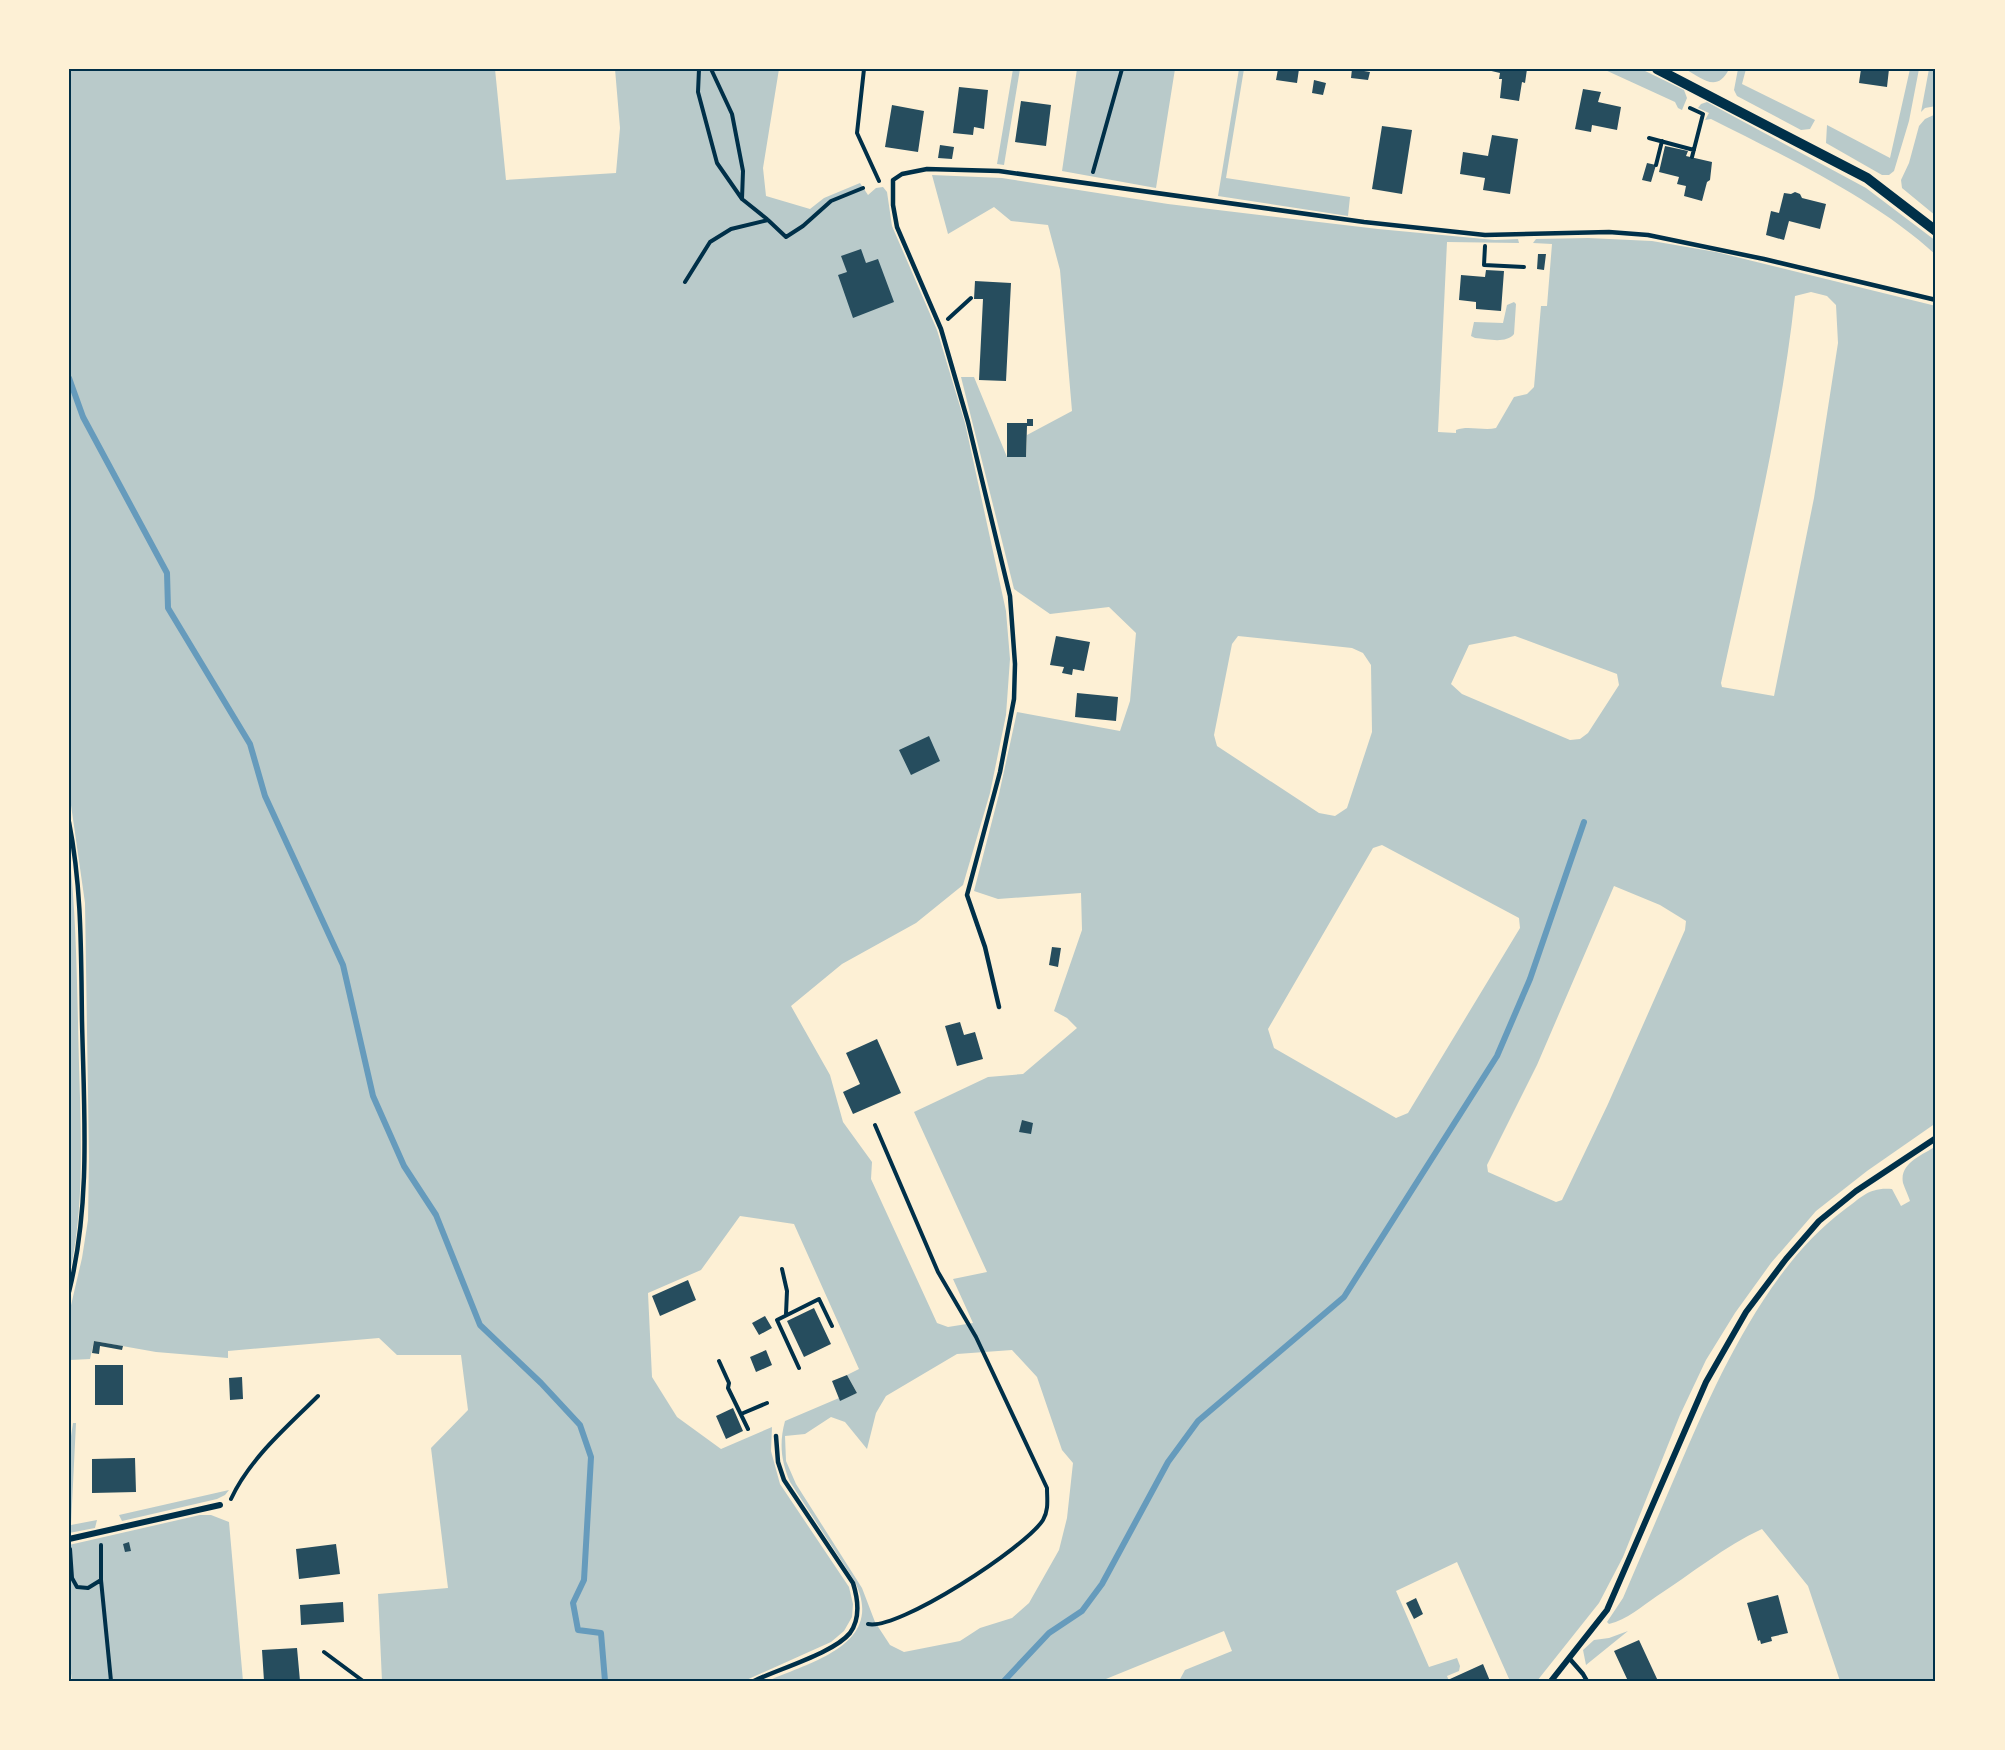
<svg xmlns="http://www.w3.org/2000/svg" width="2005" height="1750" viewBox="0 0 2005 1750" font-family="Helvetica,sans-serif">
	<rect width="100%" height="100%" fill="#fdf0d5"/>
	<path fill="#b9caca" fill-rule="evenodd" d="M69 69H495L506 180 616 173 620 128 615 69H779L763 168 766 196 810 209 824 198 860 183 868 195 876 188 883 187 887 192 892 226 937 330 965 423 1006 611 1010 659 1006 715 990 793 963 885 916 923 842 964 791 1006 830 1075 843 1122 872 1162 871 1179 937 1323 948 1327 973 1323 953 1279 987 1272 914 1112 988 1077 1023 1074 1077 1028 1067 1018 1054 1011 1082 930 1081 893 998 899 974 891 999 794 1017 712 1120 731 1130 701 1136 633 1109 607 1050 614 1014 589 961 377H974L1007 457H1026L1027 435 1072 411 1060 270 1048 225 1011 221 994 207 948 234 932 175 1002 178 1168 204 1378 229 1495 240 1518 239 1519 243 1447 242 1438 432 1456 433V430C1468 425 1483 431 1496 428L1514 397 1527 394 1534 387 1541 306H1547L1552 244 1533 243 1536 239 1588 238 1652 241 1716 252 1936 306V1123L1867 1171 1816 1211 1771 1263 1735 1313 1706 1360 1680 1415 1623 1557 1599 1603 1537 1681H1510L1457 1562 1396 1591 1429 1667 1457 1658 1460 1666 1459 1671 1447 1676 1449 1681H1179L1185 1670 1232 1651 1224 1631 1101 1681H768C813 1661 887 1644 854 1580L790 1482C781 1461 779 1443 785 1421L839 1398 840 1400 857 1393 847 1375 859 1369 794 1224 740 1216 701 1270 648 1293 652 1377 677 1417 721 1449 772 1427 771 1451 780 1484 849 1587 853 1604 852 1617 844 1631 831 1642 744 1681H382L378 1594 448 1588 431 1448 468 1410 461 1355H397L379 1338 228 1351V1358L156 1352 94 1341 90 1359 70 1360 69 1364V1314L82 1258 88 1220 89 1158 85 903 69 791ZM1811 292 1827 296 1836 305 1838 343 1814 498 1774 696 1722 687 1721 683C1749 555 1781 426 1795 296ZM1238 636 1352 648 1363 653 1371 665 1372 732 1347 808 1335 816 1319 813 1217 746 1214 735 1232 644ZM1515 636 1617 674 1619 685 1588 733 1580 739 1570 740 1462 694 1451 684 1469 645ZM1382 845 1519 918 1520 928 1408 1113 1396 1118 1274 1048 1268 1029 1373 848ZM1614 886 1660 905 1686 921 1685 930 1608 1104 1562 1200 1556 1202 1488 1172 1487 1165 1537 1065ZM1012 1350 1037 1377 1062 1450 1073 1463 1067 1518 1059 1550 1029 1603 1012 1618 980 1628 960 1641 904 1652 890 1645 875 1622 862 1588 796 1484 786 1461 785 1436 805 1434 831 1417 845 1422 867 1449 876 1413 886 1396 957 1354Z
		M1013 69H1020L1004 165 997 164Z
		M1077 69H1175L1156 188 1062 171Z
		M1239 69H1244L1226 178 1350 197 1348 216 1218 196Z
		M1603 69H1641L1684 90 1687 98 1682 110 1678 108 1675 102Z
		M1685 69H1729C1717 93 1703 79 1685 69Z
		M1738 69H1746L1742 84 1815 120 1810 129 1801 130 1737 96 1734 90Z
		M1910 69H1919L1909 121 1894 171 1889 175H1882L1826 143 1827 125 1890 158Z
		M1929 69H1936V106L1925 108 1921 112Z
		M1707 102 1866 188 1936 241V255C1874 198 1786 157 1711 119L1705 120 1709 113 1698 108 1701 104Z
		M1936 114V216L1902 188 1901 180 1909 163 1919 126 1925 119Z
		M1514 302 1516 304 1514 334C1506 344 1488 339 1475 338L1471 336 1474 322 1503 323 1507 305Z
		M69 850C77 921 77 992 79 1064 81 1134 85 1207 69 1277Z
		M1936 1146V1681H1840L1808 1586 1762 1529C1725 1546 1691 1574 1657 1596 1642 1606 1627 1620 1609 1624L1607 1622 1623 1598C1641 1556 1659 1514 1677 1472 1715 1383 1765 1269 1844 1210 1862 1197 1869 1187 1892 1189L1901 1206 1910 1201C1908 1195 1905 1189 1903 1183 1899 1163 1923 1155 1936 1146Z
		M73 1423H76L71 1525 97 1520 95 1528 69 1533V1449Z
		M229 1490 225 1495 217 1499 122 1521 119 1515Z
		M200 1515H211L229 1522 243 1681H72L69 1658V1545Z
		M1628 1631 1586 1665 1583 1650 1594 1640 1609 1638Z"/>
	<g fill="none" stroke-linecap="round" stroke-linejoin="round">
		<path stroke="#669bbc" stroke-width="6" d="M69 378 83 417 167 573 168 608 250 744 265 796 343 965 373 1096 404 1166 436 1215 480 1325 541 1383 580 1425 591 1457 584 1580 573 1603 578 1630 601 1633 605 1681
			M1004 1681 1049 1633 1082 1611 1102 1584 1168 1462 1198 1421 1344 1297 1497 1056 1530 979 1584 822"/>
	</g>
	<path fill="#264d5e" d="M1278 69 1289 71V69H1299L1297 83 1276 80Z
		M1352 69 1370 72 1368 80 1351 78Z
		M1483 69H1527L1525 83 1522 82 1519 101 1500 98 1502 79H1499L1500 73Z
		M1861 69H1889L1887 87 1859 83Z
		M1314 80 1326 83 1323 95 1312 93Z
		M959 87 988 90 984 129 974 127 973 135 953 133Z
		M1583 89 1601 92 1598 102 1621 107 1617 130 1592 125 1591 132 1575 129Z
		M1021 101 1051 105 1046 146 1015 142Z
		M892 105 924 111 918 152 885 147Z
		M1382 126 1412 130 1402 194 1372 189Z
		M1492 135 1518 139 1510 194 1483 190 1485 178 1460 174 1463 152 1488 156Z
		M940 145 954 147 952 159 938 158Z
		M1665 146 1688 151 1686 156 1712 162 1710 180 1707 182 1702 201 1684 196 1686 186 1677 184 1679 177 1659 172Z
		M1647 163 1656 165 1651 182 1642 180Z
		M1795 192 1800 194 1802 198 1826 204 1820 229 1789 221 1784 240 1766 235 1771 211 1779 213 1784 193 1791 194Z
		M861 249 866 263 878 259 894 302 853 318 838 275 847 272 841 256Z
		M1538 254H1546L1544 270 1537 269Z
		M1486 270 1504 271 1501 311 1476 309V302L1459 300 1461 275 1485 277Z
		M975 281 1011 283 1006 381 979 380 983 299H974Z
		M1027 419H1033V426H1027L1026 457H1007V423H1027Z
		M1056 636 1090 642 1084 671 1073 669 1072 675 1062 673 1064 667 1050 665Z
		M1077 693 1118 697 1116 721 1075 717Z
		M929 736 940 761 911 775 899 750Z
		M1052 947 1061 948 1058 967 1049 965Z
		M960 1022 964 1035 975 1032 983 1059 957 1066 945 1026Z
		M877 1039 901 1093 853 1114 843 1092 860 1084 846 1053Z
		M1022 1120 1033 1123 1031 1134 1019 1132Z
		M688 1280 696 1300 660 1316 652 1296Z
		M814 1308 831 1344 804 1357 787 1321Z
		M765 1316 772 1328 759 1335 752 1323Z
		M94 1341 123 1346 122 1350 100 1346 99 1354 92 1353Z
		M766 1350 772 1365 756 1372 750 1357Z
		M95 1365H123V1405H95Z
		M847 1375 857 1393 840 1401 832 1381Z
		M242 1377 243 1399 230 1400 229 1378Z
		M733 1408 743 1431 726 1439 716 1416Z
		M135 1458 136 1492 92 1493V1459Z
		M129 1542 131 1551 125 1552 123 1544Z
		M336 1544 340 1574 299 1579 296 1549Z
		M1778 1595 1788 1633 1771 1637 1772 1641 1761 1644 1760 1640 1758 1641 1747 1603Z
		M1416 1598 1423 1614 1414 1619 1406 1603Z
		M343 1602 344 1622 301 1625 300 1605Z
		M1639 1640 1658 1681H1628L1614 1651Z
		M297 1648 300 1681H264L262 1650Z
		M1483 1664 1490 1681H1451L1450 1679Z"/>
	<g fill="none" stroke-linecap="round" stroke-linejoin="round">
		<path stroke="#003049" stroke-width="4" d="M699 69 698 92 717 163 742 199 743 171 732 114 711 69
			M864 69 857 133 879 181
			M1690 108 1703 114 1692 157
			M1649 138 1694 150
			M1656 165 1662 141
			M1093 172 1122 69
			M742 199 767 219
			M1485 246 1484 265 1524 267
			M685 282 710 242 731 229 768 220 786 237 803 226 831 201 863 188
			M948 319 971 298
			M782 1269 787 1291 786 1314
			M719 1361 729 1383 728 1388 748 1429
			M799 1368 777 1320 819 1299 832 1326
			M741 1414 767 1403
			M231 1499C250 1458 287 1427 318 1396
			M101 1545V1580L111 1681
			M70 1549 72 1578 77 1587 88 1588 101 1580
			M868 1624C898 1631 1026 1547 1043 1520 1049 1510 1047 1499 1047 1488L976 1337 938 1272 875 1125
			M324 1652 363 1681"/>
		<path stroke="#003049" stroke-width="4.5" d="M69 822C82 888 81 954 82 1021 84 1112 91 1203 69 1292
			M999 1007 985 947 967 895 1000 772 1014 699 1015 664 1010 596 968 422 941 329 897 227 893 205V180L902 174 927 169 999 171 1364 222 1485 235 1609 232 1648 235 1764 259 1936 300
			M1569 1658 1583 1674 1587 1681
			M754 1681C778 1669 834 1653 850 1633 861 1618 858 1599 853 1583L784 1480 778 1462 776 1436"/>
		<path stroke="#003049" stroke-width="6" d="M69 1539 220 1505
			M1551 1681 1607 1610 1706 1382 1746 1312 1786 1259 1819 1221 1856 1191 1936 1138"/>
		<path stroke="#003049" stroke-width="10" d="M1657 69 1867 178 1936 231"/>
	</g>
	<rect width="2005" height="1750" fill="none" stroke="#fdf0d5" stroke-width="141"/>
	<rect x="70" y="70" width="1864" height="1610" fill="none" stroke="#003049" stroke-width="2"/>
</svg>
